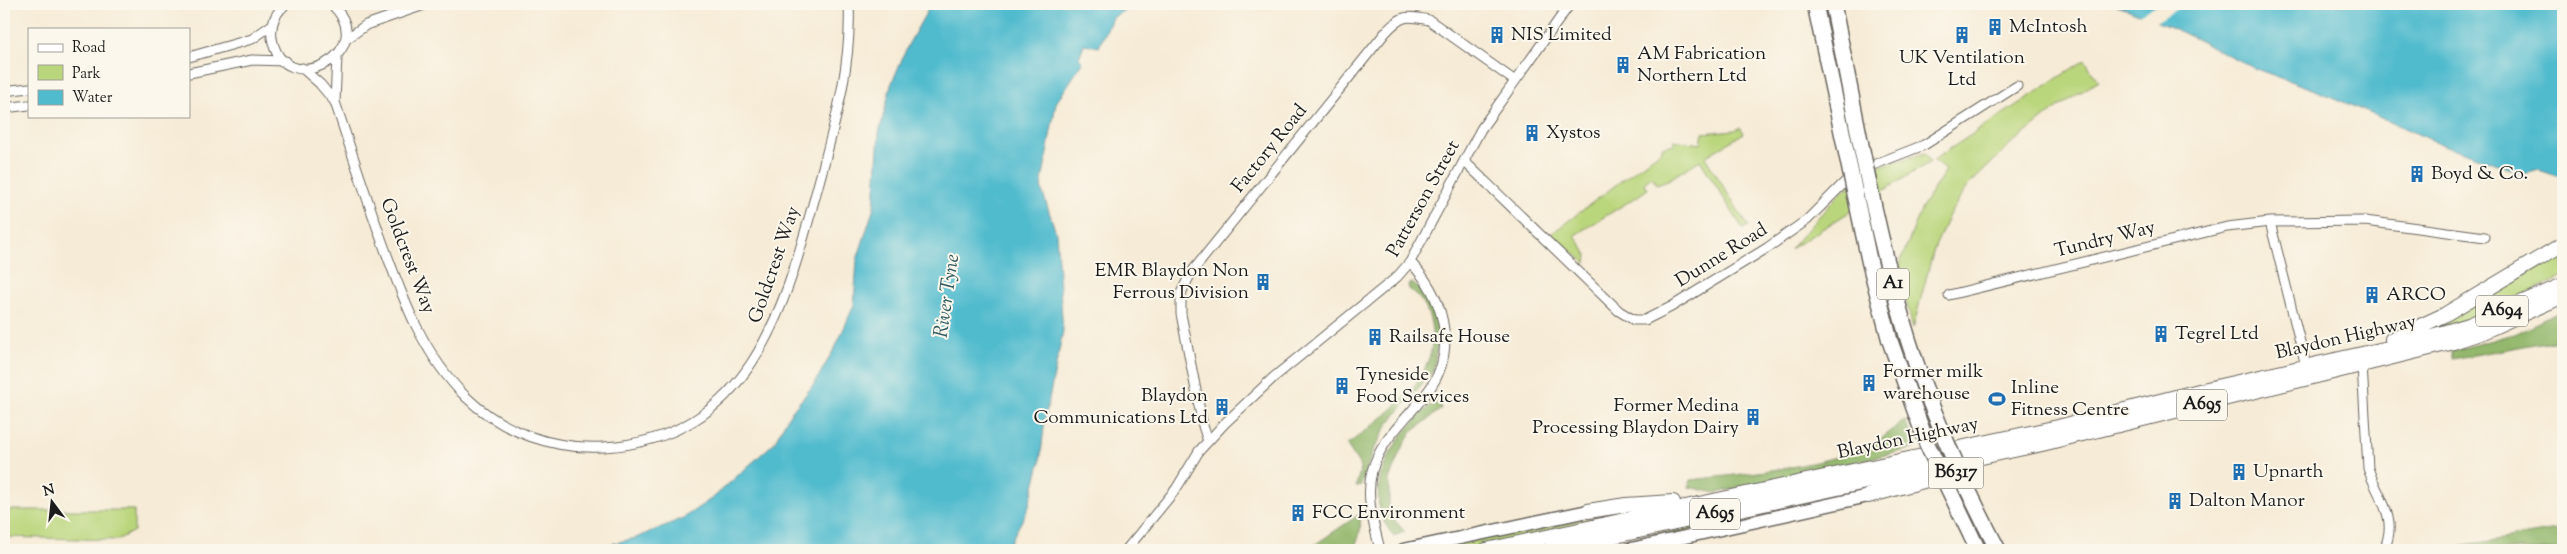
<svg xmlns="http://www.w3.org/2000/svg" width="2567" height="554" viewBox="0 0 2567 554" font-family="'Sorts Mill Goudy',serif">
	<rect width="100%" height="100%" fill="#fbf7ec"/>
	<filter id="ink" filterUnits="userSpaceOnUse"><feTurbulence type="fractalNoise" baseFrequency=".02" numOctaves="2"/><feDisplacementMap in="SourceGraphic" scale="10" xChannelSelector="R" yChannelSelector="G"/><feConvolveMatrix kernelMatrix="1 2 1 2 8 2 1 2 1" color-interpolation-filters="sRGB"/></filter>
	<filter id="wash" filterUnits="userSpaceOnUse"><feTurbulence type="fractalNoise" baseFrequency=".0096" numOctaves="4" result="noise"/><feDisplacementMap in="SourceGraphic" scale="20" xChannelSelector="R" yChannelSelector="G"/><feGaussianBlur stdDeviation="1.12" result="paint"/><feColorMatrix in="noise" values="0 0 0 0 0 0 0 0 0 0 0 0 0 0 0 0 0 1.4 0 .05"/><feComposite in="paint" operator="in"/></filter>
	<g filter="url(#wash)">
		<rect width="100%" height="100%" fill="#f6ebd6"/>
		<path fill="#bad67c" stroke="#6b794c" d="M2085 60 2098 81 2054 110 2008 147 1968 186 1949 215 1934 249 1913 328 1898 269 1922 207 1946 170 1933 160Z
			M1740 127 1744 133 1705 157 1748 226 1743 229 1700 160 1668 180 1657 184 1652 177 1644 183 1648 189 1638 196 1575 235 1587 255 1586 263 1551 234 1662 150V147L1674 144V140L1701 144 1703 133 1735 130Z
			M1925 153 1930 162 1790 249 1840 193 1879 166Z
			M2563 253V277L2456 324 2440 329 2434 327Z
			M1928 478 1603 550H1580Z
			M1643 508H1656L1461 550H1427Z
			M4 510H134V531L117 540 4 537Z"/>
		<path fill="#93b76c" stroke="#586a44" d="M1412 283 1429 297 1438 318V341L1433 371 1388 424 1372 453 1361 485 1356 486 1361 467 1347 445C1385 415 1442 379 1431 323 1427 307 1422 299 1409 289L1408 285Z
			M2563 310V339L2452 359V351L2514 334Z
			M1439 403 1441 409 1411 433 1401 450 1389 479V514L1405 532 1393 536C1390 530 1385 525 1383 519 1368 484 1391 445 1415 421 1422 413 1428 405 1439 403Z
			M1905 420 1916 448 1716 493 1689 487 1691 480C1743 474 1837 466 1881 439 1889 433 1897 426 1905 420Z
			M1360 514C1361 527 1361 542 1350 550H1307Z
			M2563 529V550H2435Z"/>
		<path fill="#51bbce" stroke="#366c75" d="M931 4H1134L1112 18 1099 47 1084 44 1079 58 1083 62 1056 103 1041 187 1056 233 1063 331 1045 418 1040 463 1028 509 1006 550H585L636 538 683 518 714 497 774 443 789 415 815 383 838 342 854 305 857 260 874 207 879 133 891 85 908 45Z
			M2115 4H2563V178L2539 170 2525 174 2441 144 2318 91 2256 69 2184 33Z"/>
		<path fill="#f6ebd6" d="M2158 4H2185L2154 23 2137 16Z"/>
	</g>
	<g filter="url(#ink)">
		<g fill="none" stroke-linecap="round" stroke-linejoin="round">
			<g stroke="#68645d" stroke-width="11">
				<path id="minor" d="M286 4C276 12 270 24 272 38 283 104 384 51 331 4
					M345 40 366 25 427 4
					M189 57 252 39 272 25
					M302 68 320 84 335 102C351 150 366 197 383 244 403 299 423 355 466 397 502 432 554 450 604 447 753 438 785 306 818 186 834 126 852 67 849 4
					M189 73 252 60 286 61
					M4 91 29 88
					M335 102 337 56
					M4 108 29 105
					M1464 161 1619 311 1634 320H1645L1671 307 1767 248 1807 220 1855 172 1924 145 2017 86
					M1949 295 2227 227 2270 222
					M2362 365 2368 468C2378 499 2399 516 2384 550
					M2306 366 2270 222 2365 221 2485 237
					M1208 441 1203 426 1181 314V293L1191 273 1385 33C1401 15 1406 15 1429 20L1515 81
					M1126 550 1176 489 1199 451 1225 423 1274 377 1397 277 1410 262 1481 129 1570 4
					M1380 550C1374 524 1365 498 1372 471 1381 437 1412 415 1431 387 1458 346 1442 294 1410 262"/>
			</g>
			<g stroke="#68645d" stroke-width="15">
				<path id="secondary" d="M1403 550 1588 511
					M1627 550 1868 496"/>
			</g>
			<g stroke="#68645d" stroke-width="16">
				<path id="primary" d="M2392 339 2444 315 2563 244
					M1868 496 1953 473
					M1588 511 1626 505 1673 502
					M1486 550 2058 427 2207 389 2402 345 2469 325 2563 285
					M1550 550 2042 444 2450 343 2480 333 2563 296"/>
			</g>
			<use href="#minor" stroke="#fff" stroke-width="9"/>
			<use href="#secondary" stroke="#fff" stroke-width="12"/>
			<use href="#primary" stroke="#fff" stroke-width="14"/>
			<g stroke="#68645d" stroke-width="18" stroke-linecap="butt">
				<path id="trunk-bridge" d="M1815 4 1869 260 1890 341 1927 444 1978 550
					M1833 4C1856 117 1875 232 1909 342 1932 415 1963 483 1998 550"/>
			</g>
			<use href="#trunk-bridge" stroke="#fff" stroke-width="15"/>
		</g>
	</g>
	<defs>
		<g id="building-bare" transform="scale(1.35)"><path d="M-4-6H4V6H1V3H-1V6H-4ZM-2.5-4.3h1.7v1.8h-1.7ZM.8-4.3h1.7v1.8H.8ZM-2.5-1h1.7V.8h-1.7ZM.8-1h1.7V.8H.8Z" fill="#1f6fb2" stroke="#fbf7ec" stroke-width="2.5" paint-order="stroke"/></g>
		<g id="stadium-bare" transform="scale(1.35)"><path d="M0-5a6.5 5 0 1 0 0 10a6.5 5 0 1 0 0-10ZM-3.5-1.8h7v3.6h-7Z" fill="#1f6fb2" stroke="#fbf7ec" stroke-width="2.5" paint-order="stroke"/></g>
	</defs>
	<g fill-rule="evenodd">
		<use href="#building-bare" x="1995" y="27"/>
		<use href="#building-bare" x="1497" y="35"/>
		<use href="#building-bare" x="1962" y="35"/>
		<use href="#building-bare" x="1623" y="65"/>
		<use href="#building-bare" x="1532" y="133"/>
		<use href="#building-bare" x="2417" y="174"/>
		<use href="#building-bare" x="1263" y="282"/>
		<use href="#building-bare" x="2372" y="295"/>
		<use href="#building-bare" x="2161" y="334"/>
		<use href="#building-bare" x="1375" y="337"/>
		<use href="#building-bare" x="1869" y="383"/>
		<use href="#building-bare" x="1342" y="386"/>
		<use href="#stadium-bare" x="1997" y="399"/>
		<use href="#building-bare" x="1222" y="407"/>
		<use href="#building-bare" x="1753" y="417"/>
		<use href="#building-bare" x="2239" y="472"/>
		<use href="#building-bare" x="2175" y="501"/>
		<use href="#building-bare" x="1298" y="513"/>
	</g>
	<g text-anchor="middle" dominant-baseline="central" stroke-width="4" stroke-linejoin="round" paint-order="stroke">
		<g fill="#fbf7ec" stroke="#5f5e5a" stroke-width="1">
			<rect x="1877" y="268.5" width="32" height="31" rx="4"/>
			<rect x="2476" y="295.5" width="52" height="31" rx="4"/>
			<rect x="2177" y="389.5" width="50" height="31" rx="4"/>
			<rect x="1928.5" y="457.5" width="55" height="31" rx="4"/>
			<rect x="1690" y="498.5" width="50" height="31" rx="4"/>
		</g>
		<g font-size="18" font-weight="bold" fill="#1c1c1c">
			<text x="1893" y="284">A1</text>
			<text x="2502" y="311">A694</text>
			<text x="2202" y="405">A695</text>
			<text x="1956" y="473">B6317</text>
			<text x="1715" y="514">A695</text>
		</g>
		<g font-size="19" fill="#1c1c1c" stroke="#fbf7ec" text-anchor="start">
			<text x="2009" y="27">McIntosh</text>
			<text x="1511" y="35">NIS Limited</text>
			<text x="1637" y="54">AM Fabrication<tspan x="1637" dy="22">Northern Ltd</tspan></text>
			<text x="1962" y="58" text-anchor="middle">UK Ventilation<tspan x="1962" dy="22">Ltd</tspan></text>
			<text x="1546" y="133">Xystos</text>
			<text x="2431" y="174">Boyd &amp; Co.</text>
			<text x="1249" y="271" text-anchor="end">EMR Blaydon Non<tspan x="1249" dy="22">Ferrous Division</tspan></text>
			<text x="2386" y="295">ARCO</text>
			<text x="2175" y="334">Tegrel Ltd</text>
			<text x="1389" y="337">Railsafe House</text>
			<text x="1883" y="372">Former milk<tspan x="1883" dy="22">warehouse</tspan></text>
			<text x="1356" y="375">Tyneside<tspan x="1356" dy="22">Food Services</tspan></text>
			<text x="2011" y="388">Inline<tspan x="2011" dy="22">Fitness Centre</tspan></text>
			<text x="1208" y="396" text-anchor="end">Blaydon<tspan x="1208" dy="22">Communications Ltd</tspan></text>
			<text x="1739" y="406" text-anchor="end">Former Medina<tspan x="1739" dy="22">Processing Blaydon Dairy</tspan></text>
			<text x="2253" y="472">Upnarth</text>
			<text x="2189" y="501">Dalton Manor</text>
			<text x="1312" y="513">FCC Environment</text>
		</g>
		<g font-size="19" fill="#1c1c1c" stroke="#fbf7ec">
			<text transform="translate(1270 149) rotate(-51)">Factory Road</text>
			<text transform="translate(1424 199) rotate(-61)">Patterson Street</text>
			<text transform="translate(2105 240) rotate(-14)">Tundry Way</text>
			<text transform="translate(407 256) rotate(69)">Goldcrest Way</text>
			<text transform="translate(1722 256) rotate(-32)">Dunne Road</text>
			<text transform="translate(775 265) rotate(-71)">Goldcrest Way</text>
			<text transform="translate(2346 338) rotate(-13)">Blaydon Highway</text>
			<text transform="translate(1908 439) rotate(-12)">Blaydon Highway</text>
		</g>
		<g font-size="20" font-style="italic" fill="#315c63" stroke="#fbf7ec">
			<text transform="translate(948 296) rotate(-82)">River Tyne</text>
		</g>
	</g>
	<rect width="2567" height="554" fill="none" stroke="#fbf7ec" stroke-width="20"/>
	<rect x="28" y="28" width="162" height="90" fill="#fbf7ec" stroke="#a29f99"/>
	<rect x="38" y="44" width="25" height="8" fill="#ffffff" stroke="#a29f99"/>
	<text x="72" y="52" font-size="15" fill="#1c1c1c">Road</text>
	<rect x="38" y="65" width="25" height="15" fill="#bad67c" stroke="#a29f99"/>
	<text x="72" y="78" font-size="15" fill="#1c1c1c">Park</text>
	<rect x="38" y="90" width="25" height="15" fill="#51bbce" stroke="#a29f99"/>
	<text x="72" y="102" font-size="15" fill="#1c1c1c">Water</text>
	<g transform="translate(52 502) rotate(345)" stroke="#fbf7ec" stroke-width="4" paint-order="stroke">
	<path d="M0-4L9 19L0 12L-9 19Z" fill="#1c1c1c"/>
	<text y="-8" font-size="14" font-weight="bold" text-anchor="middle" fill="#1c1c1c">N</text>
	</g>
</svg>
